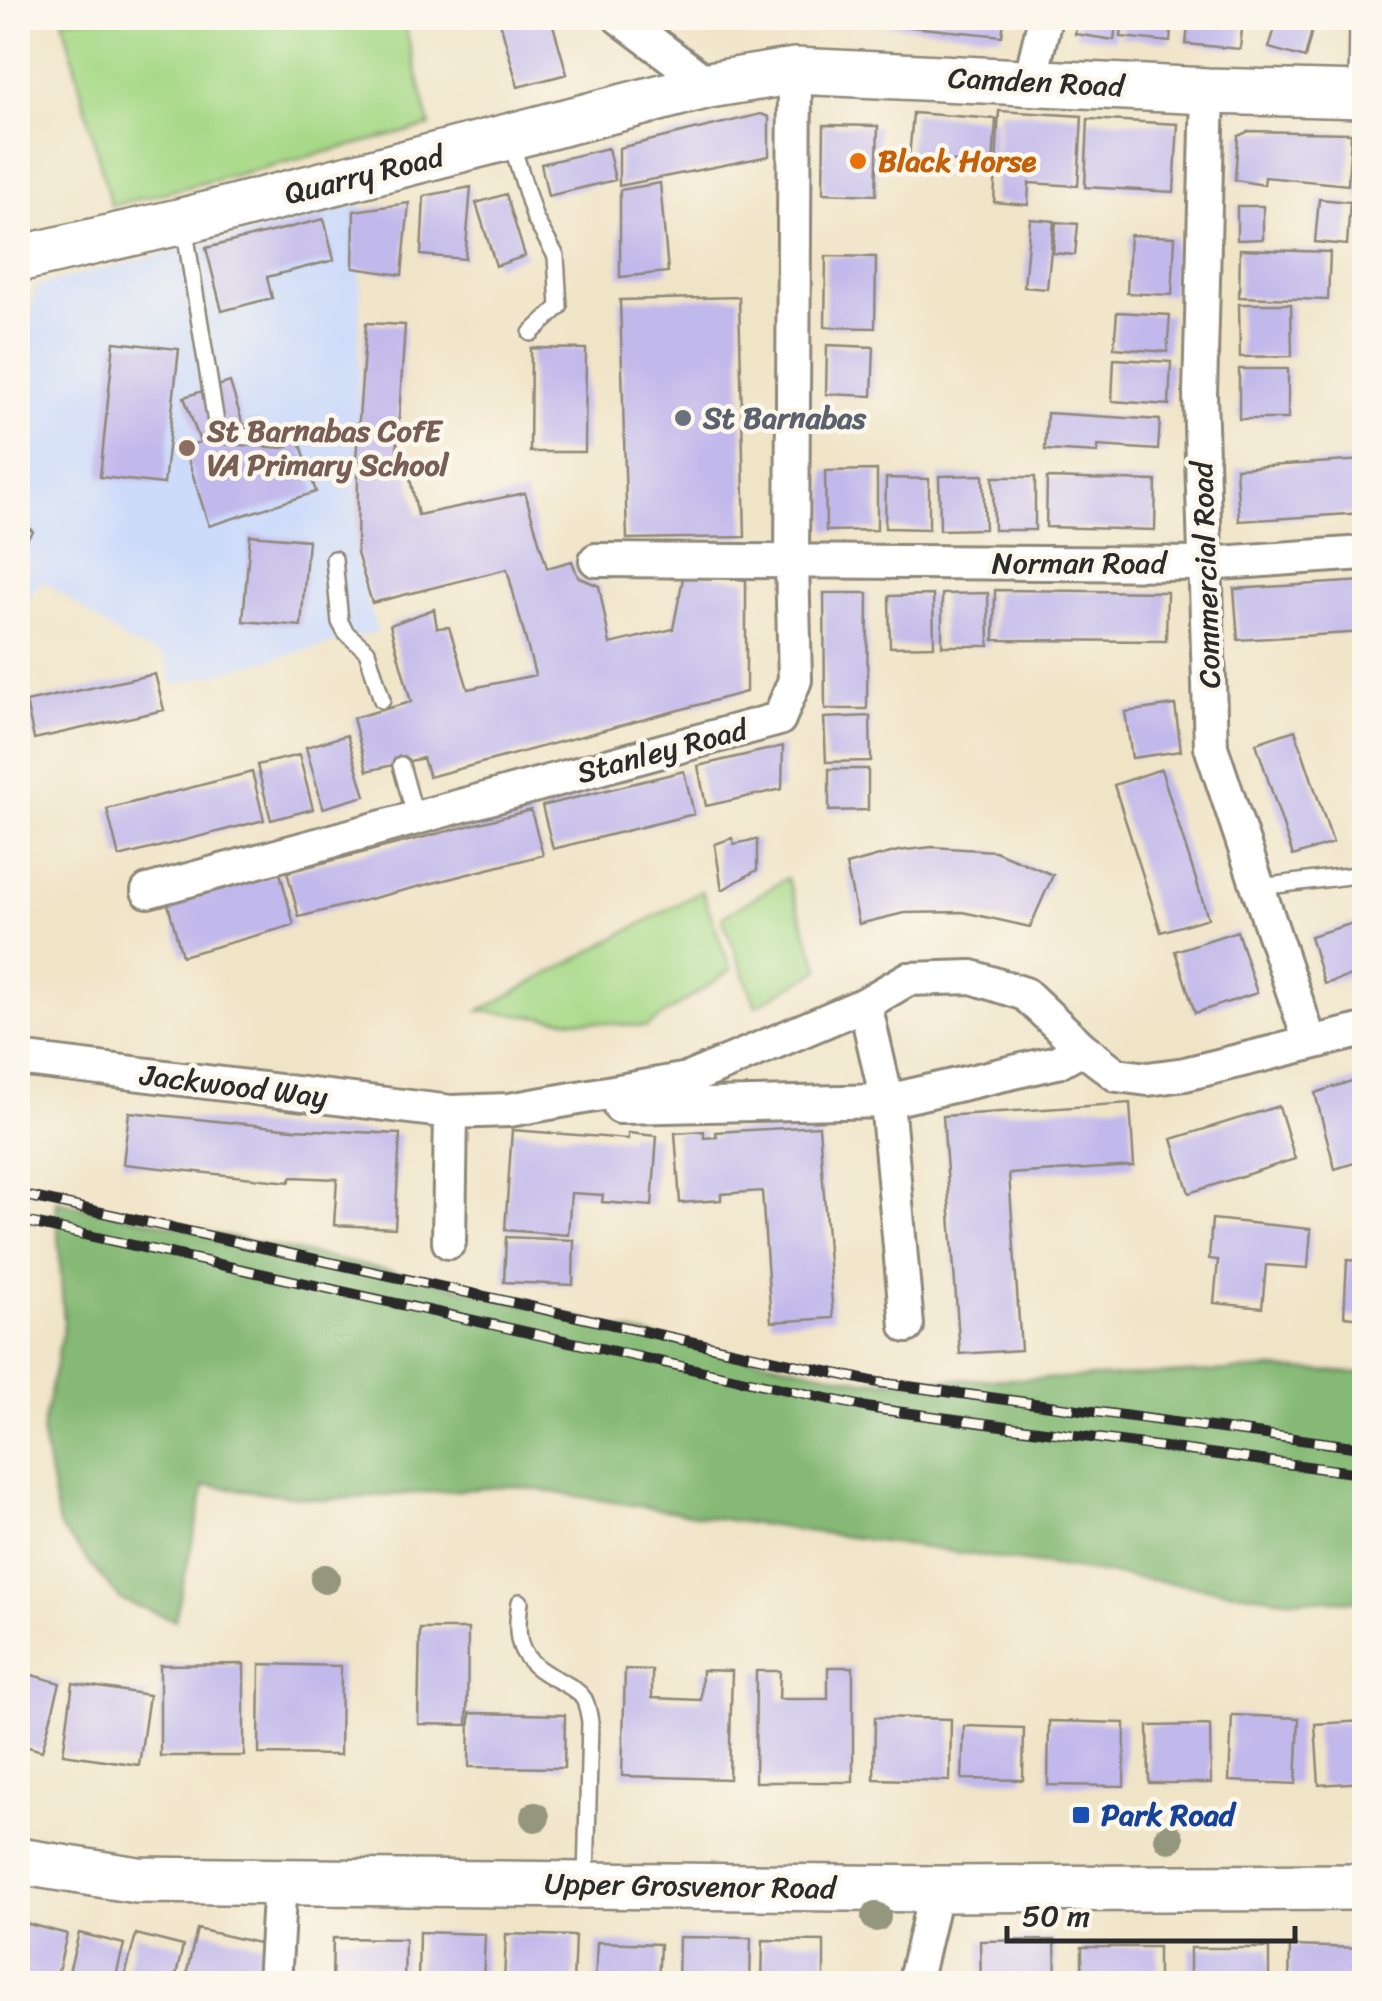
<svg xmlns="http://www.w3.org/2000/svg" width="1382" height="2001" viewBox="0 0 1382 2001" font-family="Sriracha,sans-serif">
	<rect width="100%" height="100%" fill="#fbf7ec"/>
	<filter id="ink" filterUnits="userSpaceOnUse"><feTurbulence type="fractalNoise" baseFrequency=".01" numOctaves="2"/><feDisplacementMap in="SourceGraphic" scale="20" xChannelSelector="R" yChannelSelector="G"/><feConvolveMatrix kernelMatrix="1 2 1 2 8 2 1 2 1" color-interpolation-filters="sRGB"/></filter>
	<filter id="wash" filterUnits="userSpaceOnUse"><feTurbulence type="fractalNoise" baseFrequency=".0048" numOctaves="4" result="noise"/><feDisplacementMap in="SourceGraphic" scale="40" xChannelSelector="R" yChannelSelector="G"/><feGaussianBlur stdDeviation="2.25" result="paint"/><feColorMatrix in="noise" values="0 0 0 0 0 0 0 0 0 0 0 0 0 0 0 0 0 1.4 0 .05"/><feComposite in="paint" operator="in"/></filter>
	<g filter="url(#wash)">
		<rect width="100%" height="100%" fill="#f0e4c7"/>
		<path fill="#cddbfa" d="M362 204 355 554 377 632 173 685 164 656 125 641 43 580 18 609V343L28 331 36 286Z"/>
		<path fill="#a7d988" stroke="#69825a" stroke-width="2.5" d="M74 18H403L430 126 111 206 63 20Z
			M787 878 820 970 756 1006 722 917Z
			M702 891 731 970 646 1027 480 1011Z"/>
		<path fill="#85b974" stroke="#587250" stroke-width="2.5" d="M56 1201 419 1277 631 1332 864 1381 1072 1378 1273 1369 1364 1373V1601L1285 1599 701 1516 514 1486 323 1500 205 1485 175 1620 121 1600 59 1526 42 1431 64 1324Z"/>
		<g id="blocks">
			<path fill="#c1b8eb" d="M499 18H551L567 74 518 87Z
				M840 18H1004L1002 36 840 20Z
				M1078 18H1117L1114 40 1075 34Z
				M1123 18H1172L1170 42 1121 37Z
				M1189 18H1243L1240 49 1186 44Z
				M1278 18H1315L1305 58 1269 48Z
				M999 111 1082 116 1078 186 1029 183 1028 205 994 202Z
				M913 113 996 119 993 165 909 158Z
				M761 114 769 117V156L619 186V148Z
				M1088 119 1178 124 1174 192 1085 187Z
				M824 125 878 126 876 195 823 193Z
				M1359 130H1364V199H1357Z
				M1249 131 1351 133 1348 185 1265 177 1264 185 1235 180 1238 136Z
				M608 148 615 180 548 196 541 164Z
				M660 183 668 272 620 277V190Z
				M471 187 465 259 421 255 424 196Z
				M506 194 525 256 496 266 476 203Z
				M1319 199 1350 202 1347 245 1315 242Z
				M409 203 402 275 353 268 354 211Z
				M1237 206H1263V239L1237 240Z
				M324 219 334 260 267 277 272 298 222 311 206 248Z
				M1030 219 1054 221 1047 289 1024 287Z
				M1056 222 1078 224 1075 255 1053 253Z
				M1130 235 1175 237 1172 295 1127 293Z
				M1240 249 1330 252 1328 300 1239 297Z
				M826 256 876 257 875 328 825 327Z
				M739 297 745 537 627 539 620 300Z
				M1239 304H1291L1292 356 1240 357Z
				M1117 312 1170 315 1167 352 1114 348Z
				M366 323 405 325 396 463 356 460Z
				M114 342 179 349 164 484 100 477Z
				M827 345 874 347 872 396 826 394Z
				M531 348 586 349 585 452H530Z
				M1114 359 1171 362 1169 405 1112 401Z
				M1239 369H1288V419H1239Z
				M230 382 243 425 257 420 266 448 299 438 316 492 209 526 184 447 200 442 184 397Z
				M1047 413 1160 420 1158 450 1098 446V453L1045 450Z
				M1364 460V513L1239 521 1236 468Z
				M877 470V530L826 531 825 471Z
				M358 473 409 474 418 515 525 493 547 568 572 561 578 577 599 586 610 644 673 629 684 573 746 580V692L429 777 423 758 367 771 353 718 411 702 390 625 434 609 437 628 449 627 468 689 535 675 507 569 372 603 357 553Z
				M983 475 985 529 940 530 939 476Z
				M993 477H1035V530H994Z
				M886 478 929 479V529L885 528Z
				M1047 478 1156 481 1155 530 1046 527Z
				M18 517 33 532 18 548Z
				M250 535 308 540 301 626 243 621Z
				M1364 581V632L1238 640 1234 589Z
				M995 590 1167 592 1166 641 994 640Z
				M824 593H868L867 709H825Z
				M988 593 989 646H942V594Z
				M933 595 934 646 890 647 889 596Z
				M155 674 164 710 34 739 26 702Z
				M1175 705 1181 751 1132 758 1125 712Z
				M870 716 871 761 826 762 824 718Z
				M1295 730 1333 843 1293 856 1256 743Z
				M347 735 365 796 323 808 306 747Z
				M783 746 782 789 706 806 698 766Z
				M299 755 313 809 271 820 257 765Z
				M829 769H868V810L829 811Z
				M1161 769 1208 918 1161 932 1114 785Z
				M684 771 694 814 553 849 542 806Z
				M252 772 264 820 119 857 107 809Z
				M531 810 543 855 299 917 287 872Z
				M732 838 734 844 757 839V870L722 890 715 844Z
				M932 847 995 851 1053 875 1030 927 963 912 904 913 859 924 846 865 898 851Z
				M280 873 294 925 182 956 168 904Z
				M1364 920V972L1324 984 1310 936Z
				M1237 931 1257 993 1195 1013 1175 951Z
				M1364 1077V1160L1335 1169 1315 1093Z
				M1130 1103 1134 1166 1009 1174 1021 1350 960 1354 943 1116Z
				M1279 1106 1295 1159 1189 1193 1172 1139Z
				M129 1112 293 1129 400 1134 395 1228 334 1225 337 1179 292 1177 289 1182 123 1164Z
				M819 1126 833 1318 771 1322 762 1191 721 1194V1200L680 1203 675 1133 704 1131V1138L717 1137 716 1132Z
				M512 1130 628 1139V1133L657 1136 652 1206 602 1202 603 1195 571 1193 568 1235 505 1230Z
				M1212 1219 1311 1229 1308 1268 1266 1265 1262 1308 1214 1303 1218 1260 1209 1259Z
				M506 1237 574 1240 573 1285 504 1282Z
				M1347 1260 1364 1261V1318L1344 1316Z
				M420 1629H468L467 1725 418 1724Z
				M244 1664V1756H160V1665Z
				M260 1664 341 1666 340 1755 259 1754Z
				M828 1667H853V1782H755L756 1671H780L779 1699H828Z
				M625 1669 652 1670V1698L701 1700 702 1670 732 1671 729 1779 622 1776Z
				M18 1671 60 1683 42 1751 18 1744Z
				M73 1683 149 1695 139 1765 63 1754Z
				M470 1713 565 1715 564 1768 469 1767Z
				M1232 1715 1299 1718 1296 1784 1229 1781Z
				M875 1717 951 1719 950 1781 874 1779Z
				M1049 1721 1125 1723 1124 1786 1048 1785Z
				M1364 1721V1782L1319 1785 1315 1724Z
				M1210 1725 1211 1783H1149L1148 1726Z
				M964 1726 1024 1728 1023 1780 962 1779Z
				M21 1922 67 1934 55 1984H18V1937Z
				M197 1929 271 1946 264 1978 247 1974 245 1984H184Z
				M419 1932 485 1934 483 1984H418Z
				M79 1933 124 1944 114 1984H66Z
				M136 1934 183 1946 174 1984H123Z
				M506 1934 575 1936 573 1984H504Z
				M679 1937 751 1938 750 1984H678Z
				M333 1938 405 1939 404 1984H332Z
				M763 1940 824 1941V1984H762Z
				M1055 1940 1056 1984H981L980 1941Z
				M597 1942 660 1944 658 1984H595Z
				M1290 1946 1364 1948V1984H1289Z
				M1082 1947H1158V1984H1082Z
				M1190 1948H1269V1984H1190Z"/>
		</g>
	</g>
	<g filter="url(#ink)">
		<use href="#blocks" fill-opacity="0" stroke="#8e8879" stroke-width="2.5"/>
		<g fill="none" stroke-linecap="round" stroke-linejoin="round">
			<g stroke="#8e8879" stroke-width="20">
				<path id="lane" d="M1357 88 1358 18
					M511 142 535 219 556 256 559 307 531 333
					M184 225 218 435 283 439
					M334 559 340 622 346 633 367 651 382 700
					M401 765 416 819
					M1260 887 1364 874
					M520 1602C514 1643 519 1661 558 1680 567 1685 577 1689 584 1699 587 1705 589 1715 590 1722L586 1881"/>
			</g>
			<g stroke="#8e8879" stroke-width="38">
				<path id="street" d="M620 18 709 85
					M1030 81 1045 18
					M1208 91 1200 394 1211 747 1310 1042
					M596 560 1206 564 1364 553
					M148 891 779 719 795 680 792 562 795 71
					M865 1004 887 1101 907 1326
					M18 1059 451 1112
					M620 1107 887 1101 1057 1062 1082 1048
					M449 1242 451 1112 509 1110 688 1079 865 1004 908 979 972 977 1025 994 1082 1048 1117 1075 1148 1079 1185 1074 1364 1030
					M274 1984 280 1880
					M914 1984 936 1889"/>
			</g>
			<g stroke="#8e8879" stroke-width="50">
				<path id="secondary" d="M18 259 183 221 709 85 795 71 1208 91 1364 95
					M18 1861 137 1880 936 1889 1364 1887"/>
			</g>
			<use href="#lane" stroke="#fff" stroke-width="15"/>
			<use href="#street" stroke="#fff" stroke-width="32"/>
			<use href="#secondary" stroke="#fff" stroke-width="45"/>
			<g stroke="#2b2b2b" stroke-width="11">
				<path id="rail" d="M18 1194 875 1382 1364 1448
					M18 1220 870 1408 1364 1474"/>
			</g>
			<use href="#rail" stroke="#fbf7ec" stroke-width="8" stroke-dasharray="22" stroke-linecap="butt"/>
		</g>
		<g fill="#95967e">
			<circle cx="325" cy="1579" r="15"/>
			<circle cx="535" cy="1817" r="15"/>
			<circle cx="1169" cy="1838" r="15"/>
			<circle cx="876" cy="1917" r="15"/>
		</g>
	</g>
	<circle fill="#e8710a" stroke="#fbf7ec" stroke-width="4" cx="858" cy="161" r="10"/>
	<circle fill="#6b7280" stroke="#fbf7ec" stroke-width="4" cx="683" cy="418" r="10"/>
	<circle fill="#8d6e63" stroke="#fbf7ec" stroke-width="4" cx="187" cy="448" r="10"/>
	<rect fill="#1a4fb4" stroke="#fbf7ec" stroke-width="4" x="1071" y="1805" width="20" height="20" rx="5"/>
	<g text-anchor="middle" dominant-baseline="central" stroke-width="9" stroke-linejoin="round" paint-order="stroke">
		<g font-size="30" fill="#2b2b2b" stroke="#fbf7ec">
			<text transform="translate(1036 82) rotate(3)">Camden Road</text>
			<text transform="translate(364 175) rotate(-14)">Quarry Road</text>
			<text x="1079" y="563">Norman Road</text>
			<text transform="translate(1206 575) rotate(-92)">Commercial Road</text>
			<text transform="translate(662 751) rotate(-15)">Stanley Road</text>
			<text transform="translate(234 1086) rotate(7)">Jackwood Way</text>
			<text transform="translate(690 1886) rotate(1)">Upper Grosvenor Road</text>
		</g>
		<g font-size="30" font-weight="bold" fill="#c56008" stroke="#fbf7ec" text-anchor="start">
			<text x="878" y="161">Black Horse</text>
		</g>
		<g font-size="30" font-weight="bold" fill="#5b616d" stroke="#fbf7ec" text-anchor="start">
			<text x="703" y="418">St Barnabas</text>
		</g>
		<g font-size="30" font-weight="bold" fill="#785e54" stroke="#fbf7ec" text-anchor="start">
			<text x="207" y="431">St Barnabas CofE<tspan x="207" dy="34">VA Primary School</tspan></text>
		</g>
		<g font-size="30" font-weight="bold" fill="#164399" stroke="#fbf7ec" text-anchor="start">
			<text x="1101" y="1815">Park Road</text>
		</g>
	</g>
	<rect width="1382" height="2001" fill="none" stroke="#fbf7ec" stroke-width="60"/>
	<path d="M1007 1926v15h288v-15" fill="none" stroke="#2b2b2b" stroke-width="5"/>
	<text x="1022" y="1926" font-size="30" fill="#2b2b2b" stroke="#fbf7ec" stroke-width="8" paint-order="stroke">50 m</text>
</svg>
